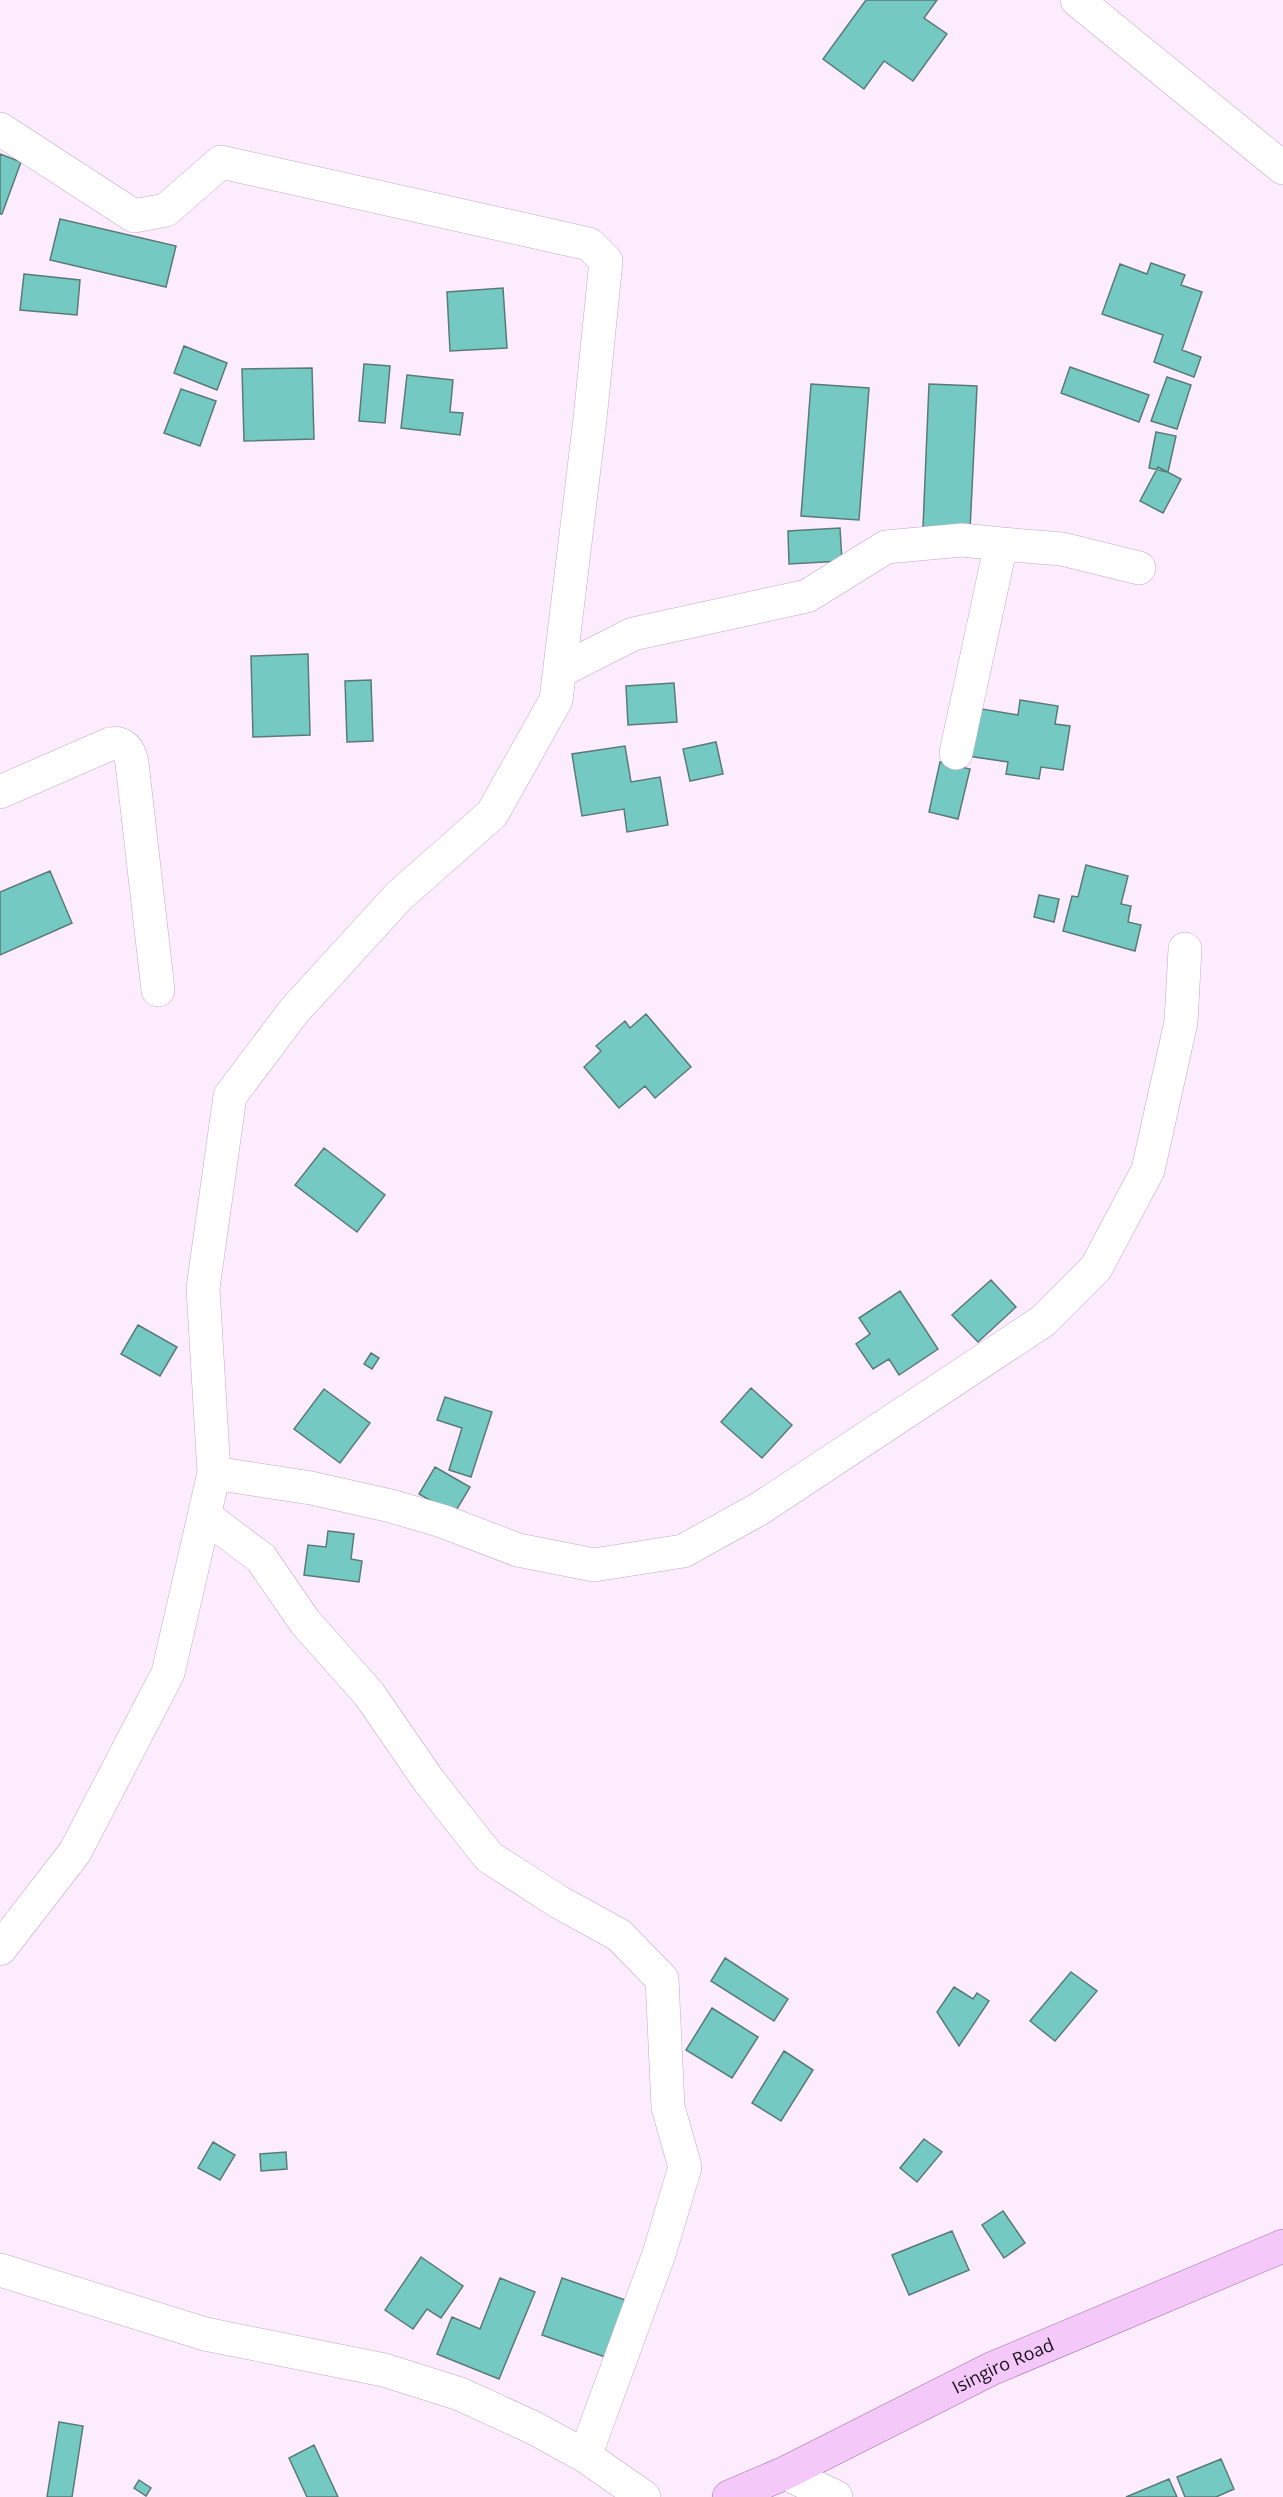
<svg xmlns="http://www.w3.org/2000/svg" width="1283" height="2497" viewBox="0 0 1283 2497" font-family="'Open Sans',sans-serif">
	<rect width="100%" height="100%" fill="#fcecfe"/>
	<path fill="#74cac3" stroke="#5a7a77" stroke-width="1.5" d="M866 0H937L924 18 947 34 913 81 884 61 864 89 823 59Z
		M0 154 21 162 2 214H0Z
		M60 219 176 246 166 287 50 260Z
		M1151 263 1185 275 1181 285 1202 292 1182 350 1201 357 1194 377 1154 362 1163 335 1102 314 1120 264 1147 274Z
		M24 274 80 280 77 315 20 310Z
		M503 288 507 348 450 351 447 292Z
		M184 346 227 363 217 390 174 373Z
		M364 364 390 366 385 423 359 421Z
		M1070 367 1149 395 1139 422 1061 393Z
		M312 368 314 439 244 441 242 369Z
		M407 375 453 380 450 412 463 413 460 435 401 428Z
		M1167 377 1191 385 1177 429 1151 421Z
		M811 384 869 388 859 520 801 516Z
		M929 384 977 386 970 530 923 527Z
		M181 389 216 401 200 446 164 433Z
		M1156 432 1176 436 1168 472 1149 468Z
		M1158 467 1181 479 1163 513 1140 501Z
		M840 528 842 561 789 564 788 531Z
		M308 654 310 735 253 737 251 656Z
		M371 680 373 741 347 742 345 681Z
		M674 683 677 722 628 725 626 686Z
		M1020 700 1058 706 1055 724 1070 726 1063 770 1041 767 1039 779 1006 774 1008 762 968 756 976 708 1018 715Z
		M716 742 723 774 690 781 683 749Z
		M625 746 631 782 660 777 668 825 627 832 624 809 582 816 572 754Z
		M940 762 970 769 958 819 929 812Z
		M1086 865 1128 876 1121 904 1131 906 1128 922 1141 925 1135 951 1063 931 1072 896 1078 897Z
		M50 871 72 923 0 955V892Z
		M1039 895 1059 899 1054 922 1034 917Z
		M646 1014 691 1067 655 1098 645 1086 619 1108 584 1067 601 1051 596 1046 625 1021 630 1028Z
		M324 1148 385 1195 357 1232 295 1185Z
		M991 1280 1016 1307 978 1342 952 1315Z
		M900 1291 938 1349 899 1375 889 1359 873 1369 856 1344 870 1334 859 1318Z
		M138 1325 177 1347 160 1376 121 1354Z
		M371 1353 379 1358 372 1369 364 1364Z
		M751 1388 792 1425 762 1458 721 1422Z
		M324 1389 370 1423 340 1463 294 1429Z
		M445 1397 492 1412 471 1477 449 1470 462 1428 437 1420Z
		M435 1467 470 1487 454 1514 419 1494Z
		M328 1531 354 1534 351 1559 362 1561 359 1582 304 1575 308 1545 326 1547Z
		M725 1958 788 1999 774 2021 711 1981Z
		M1071 1972 1097 1991 1055 2041 1030 2021Z
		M954 1987 973 1999 977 1993 989 2001 959 2046 937 2012Z
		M712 2008 758 2037 732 2078 686 2050Z
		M784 2051 813 2070 781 2121 752 2103Z
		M924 2139 942 2152 917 2182 900 2168Z
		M213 2142 235 2155 220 2180 198 2168Z
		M286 2152 287 2169 261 2171 260 2154Z
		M1003 2211 1025 2243 1004 2258 982 2225Z
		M952 2231 969 2270 909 2295 892 2255Z
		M421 2257 463 2286 441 2318 427 2309 413 2329 385 2310Z
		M500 2278 535 2292 499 2379 437 2354 452 2317 480 2329Z
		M562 2278 631 2302 611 2359 542 2335Z
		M59 2422 83 2426 72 2497H47Z
		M314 2445 338 2497H307L289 2458Z
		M1221 2459 1234 2489 1216 2497H1185L1177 2477Z
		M1169 2479 1177 2497H1126Z
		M139 2480 151 2488 146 2496 134 2488Z"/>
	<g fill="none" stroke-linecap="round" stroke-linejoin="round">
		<g stroke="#bfabc1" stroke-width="34">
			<path id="street" d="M1077 0 1283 168
				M0 129 134 216 166 210 221 162 589 244 606 261 590 419 556 700 492 814 399 896 294 1011 230 1096 203 1288 214 1473 168 1673 75 1852 0 1949
				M560 671 633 634 807 596 886 547 962 540 1001 544 1062 549 1139 568
				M956 753 1001 544
				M0 792 110 744C124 741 130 751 132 763L158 990
				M214 1473 311 1488 391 1506 442 1521 518 1550 594 1565 683 1551 759 1509 1043 1321 1096 1268 1148 1170 1181 1022 1185 949
				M205 1516 261 1558 305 1622 369 1694 429 1781 489 1857 559 1902 619 1935 662 1979 668 2107 685 2167 659 2254 585 2456
				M0 2270 205 2334 384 2370 460 2394 534 2428 585 2456 644 2497
				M785 2473 836 2497"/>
		</g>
		<g stroke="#a270a8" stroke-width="34">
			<g id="primary">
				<path id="s1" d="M729 2497 785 2473 991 2369 1283 2246"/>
			</g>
		</g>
		<use href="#street" stroke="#fff" stroke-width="33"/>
		<use href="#primary" stroke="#f4c8f8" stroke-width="33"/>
	</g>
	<g text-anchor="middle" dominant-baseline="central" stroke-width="4.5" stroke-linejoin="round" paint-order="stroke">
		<g font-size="18" fill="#19121a" stroke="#fcecfe">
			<text stroke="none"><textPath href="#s1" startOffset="304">Isingiro Road</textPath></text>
		</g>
	</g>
</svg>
